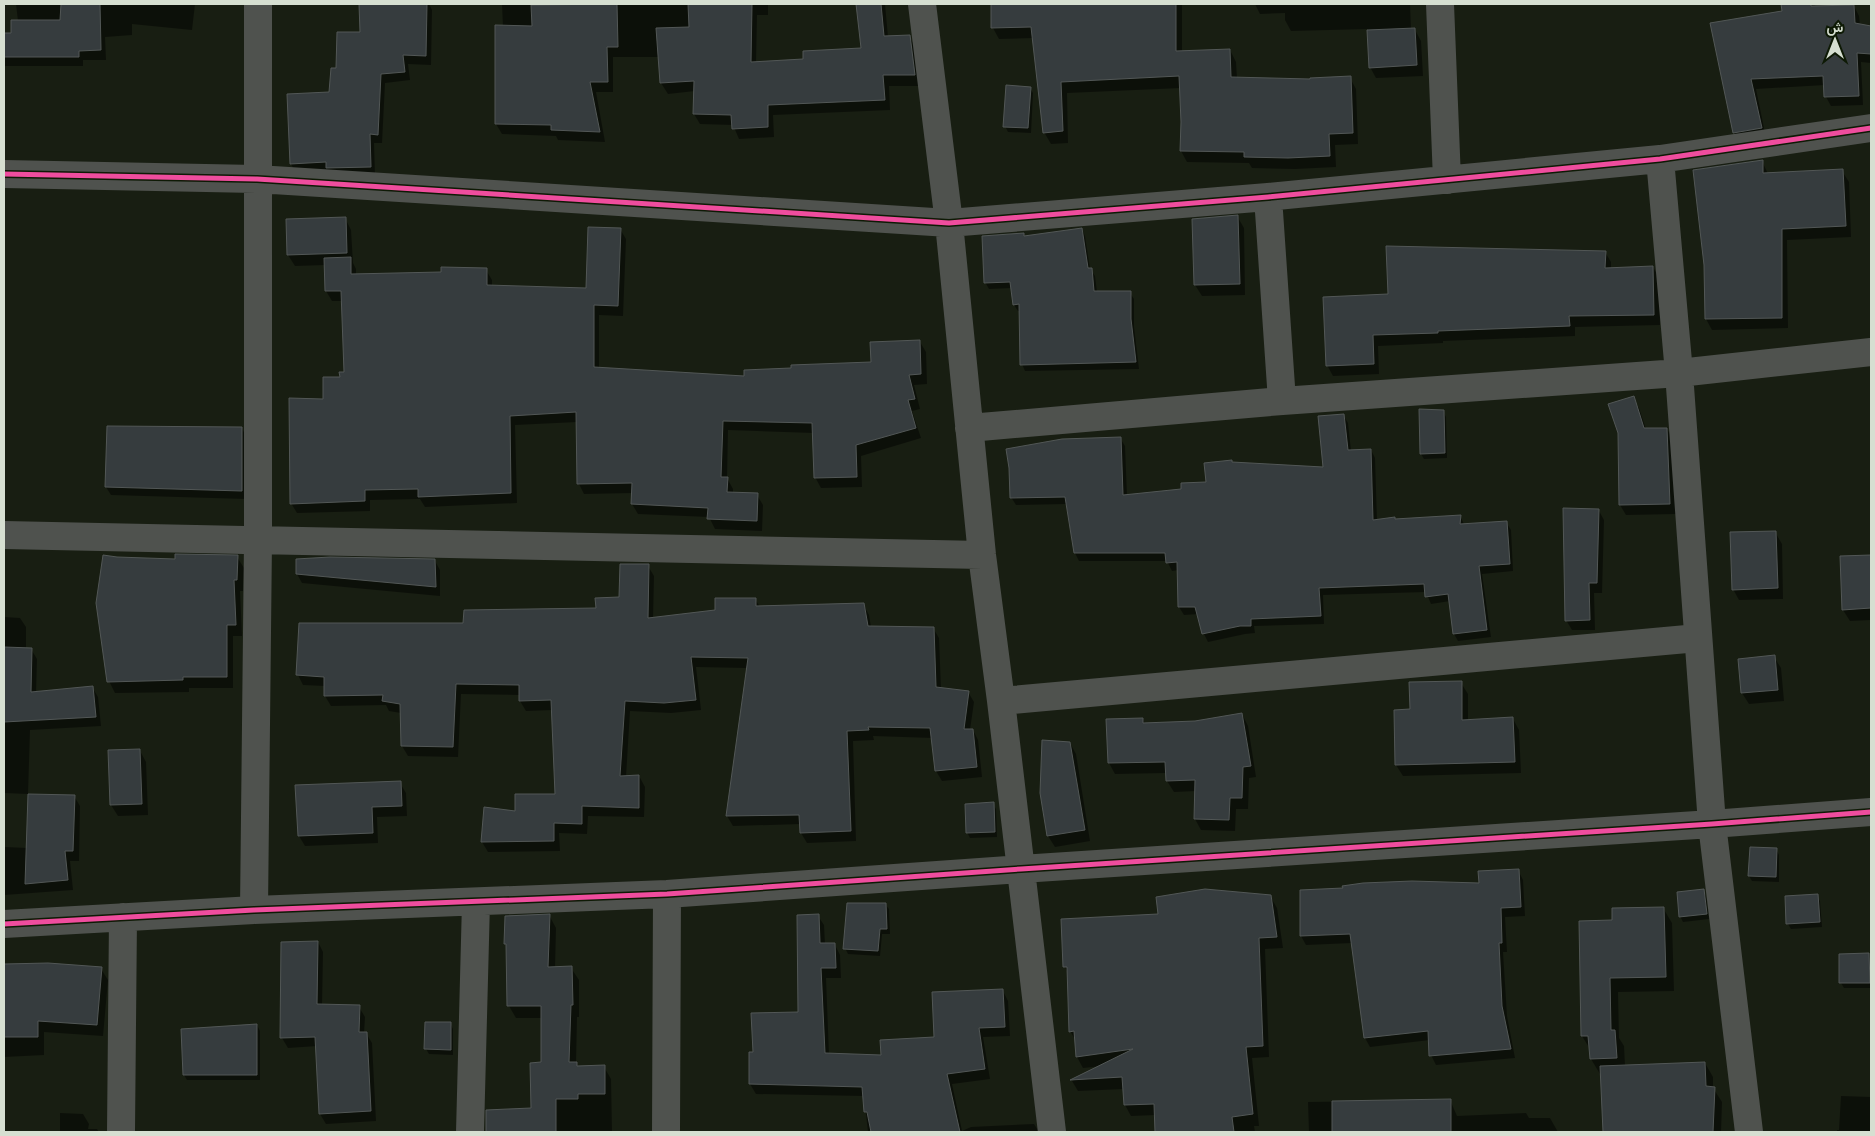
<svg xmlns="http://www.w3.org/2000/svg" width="1875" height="1136" viewBox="0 0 1875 1136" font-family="Figtree,Vazirmatn,sans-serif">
	<rect width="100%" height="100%" fill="#181e12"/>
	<path fill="#0007" d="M16 4H195L192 30 132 24V35L105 37 106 60H83V66H4V34H12L18 21Z
		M360 4H429L432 10 431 65 408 64 410 80 385 83 382 143H374L375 176 296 173 291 164 330 93 338 70 361 34Z
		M502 4H560V6L619 4H768V15H757L756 63 804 60 862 49 857 4H885L888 37H909L916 47 920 86H889L890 110 773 115 774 137 739 139 733 125 700 124 694 114 695 91 668 94 661 83 659 57H613V92H596L605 142 558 140 556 136 502 134 496 124 503 27Z
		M992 4H1043V6H1078V4H1182V52L1230 50 1236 62 1237 79 1311 80 1350 78 1356 89 1358 144 1335 145 1336 167 1295 169 1252 168 1249 163 1187 162 1181 151V88L1067 93 1068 143 1051 144 1044 132 1034 38 999 39 993 28Z
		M1255 4H1410L1411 30H1415L1421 41 1423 76 1376 78 1370 67 1368 29 1291 31 1285 20V13L1260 14Z
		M1783 4H1815V7L1854 6 1859 16 1860 25 1871 27V63L1861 62 1863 105 1831 106 1826 97 1825 85 1756 89 1766 138 1739 142 1734 132 1711 24 1783 12Z
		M1030 88 1033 93 1031 133 1008 132 1005 126Z
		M1762 161 1768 174 1842 171 1849 182 1851 237 1787 240 1788 328 1712 330 1706 319 1705 265Z
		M1237 216 1244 228 1245 295 1202 296 1195 285 1193 220Z
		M345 218 351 230 353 263 356 269V275L442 273 486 270 492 280V286L587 289 620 229 626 239 623 316 599 315V368L745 377 872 363 920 342 926 352 927 384 914 385 920 409 912 411 921 438 861 456 862 487 821 488 815 477 814 433 728 430 727 478 733 489V493L757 495 763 505 762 531 715 529 709 517 638 514 632 504 633 493 584 494 579 484 577 422 515 425 517 503 425 507 420 499 370 500V511L297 513 291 503 324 400 345 373 342 301H332L326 291 325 265 295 266 288 255 287 220Z
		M1082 229 1085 236 1090 269 1095 276 1097 292 1130 293 1134 299V327L1139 369 1025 371 1022 364 1021 311H1018L1014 305 1012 288 989 289 985 282 1023 234 1025 238Z
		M1605 252 1611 262V269L1653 267 1659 278 1660 325 1575 327V336L1443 341V343L1378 346 1379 374 1333 376 1327 365 1390 296Z
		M1633 398 1639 408 1646 429H1667L1673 439 1676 514 1626 515 1620 505Z
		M1420 410 1443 411 1446 417 1447 458 1424 459 1421 454Z
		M1343 415 1348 423 1351 451 1371 450 1375 458 1377 521 1460 516 1464 524 1506 522 1511 530 1513 571 1482 574 1491 637 1458 641 1454 634 1450 601 1431 604 1426 592 1323 595 1324 624 1254 626 1255 633 1245 634 1208 642 1204 634 1199 614 1184 615 1179 607V570L1172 571 1167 561H1079L1075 553 1067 504 1016 505 1011 497 1120 438 1125 446 1127 496 1182 490 1208 483 1233 463 1324 468Z
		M108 427 242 428 246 437V499L111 495 106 487Z
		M1599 511 1604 520 1602 593H1594L1595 630H1572L1566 620Z
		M1775 532 1782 544 1783 599 1739 600 1733 589Z
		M1871 556V620L1850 621 1843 610 1841 558Z
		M237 557 244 568 243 591H240L242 636H233V688H189V692L115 693 109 681 117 558 176 560Z
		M435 561 440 570V596L302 583 297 574Z
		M648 566 654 576 653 619 716 611 755 599 760 607 863 604 869 615 871 627 933 628 939 638 941 689 968 692 974 702 970 730H973L978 740 982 777 942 781 936 771 933 738 873 736 874 740 853 741 856 841 807 843 801 833V824L733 826 727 816 747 668 696 667 701 710 671 713 630 711 626 777 639 776 645 787 644 817 588 816 587 834 559 833 560 851 488 852 482 842 516 812 556 795 553 710 526 711 520 701V695L461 694 458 757 408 756 402 746 401 713 389 711 386 705 331 706 325 696V686L303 685 298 675 464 624 597 609 620 598Z
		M4 617 20 618 26 627V649H31L37 659 36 693 92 687 98 697 101 726 30 730 28 794 4 793Z
		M1774 657 1781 668 1784 701 1749 704 1742 693Z
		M1461 683 1468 694V721L1513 719 1519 730 1521 773 1403 776 1396 765 1411 710Z
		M1242 714 1248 726 1256 777 1249 778 1248 809H1236L1235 831 1201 830 1195 819 1196 791 1174 792 1167 781V773L1115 774 1109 763 1143 719 1145 724 1196 722Z
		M1070 743 1076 754 1090 841 1055 847 1048 836Z
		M140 751 146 762 148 815 118 816 111 805Z
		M400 783 406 793 407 816 377 817 378 843 305 846 299 836Z
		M74 796 80 806 79 861H70L73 890 4 895V847L28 848Z
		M993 804 996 809 997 837 970 838 967 832Z
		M1776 849 1779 855V882L1752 881 1749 876Z
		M1518 870 1523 880 1525 916 1505 917 1507 952H1503L1507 1016 1515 1058 1436 1065 1431 1055 1430 1040 1370 1047 1365 1038 1352 943 1306 945 1301 936 1480 884Z
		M1703 891 1706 896 1709 919 1683 922 1680 916Z
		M1270 896 1277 908 1283 948 1265 949 1269 1057 1252 1058 1259 1126H1254L1255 1132H1156V1115L1131 1116 1125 1105 1124 1089 1078 1091 1072 1081 1102 1066 1083 1068 1077 1057 1076 1041 1070 1031 1068 973 1065 967 1062 921 1160 915Z
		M1817 896 1820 901 1822 927 1791 929 1788 924Z
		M885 904 889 909 890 934H882L880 956 848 954 845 948Z
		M1663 908 1672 923 1674 991 1618 992 1619 1038 1624 1046 1625 1066 1705 1063 1713 1077V1088L1722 1102 1721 1132H1604L1602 1074H1600L1591 1059 1590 1049 1582 1036 1613 922Z
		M549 915 556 928 555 968H571L579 980V1017H577L576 1063 579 1067H604L611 1079 612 1132H503V1110L532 1109 542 1064V1018H516L509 1006 508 947 505 944Z
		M818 916 824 925 825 945H835L840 955 841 978H826L829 1055 882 1056 936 1039 1003 991 1008 1001 1010 1036 983 1037 990 1079 952 1084 962 1131 971 1127 1034 1124 1039 1132H868L864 1096 756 1094 750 1084 751 1053H754L799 1013Z
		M318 942 323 952 322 1006 359 1007 365 1017 364 1033H366L372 1043 376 1121 326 1124 320 1114 317 1046 288 1048 282 1038 283 944Z
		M1869 954 1871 959V988H1844L1841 983 1840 955Z
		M4 965H48L101 969 108 980 103 1036 44 1032V1055L4 1057Z
		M450 1023 453 1029V1055L429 1054 426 1049Z
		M257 1025 260 1031V1080H187L184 1075 183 1030Z
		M1841 1096 1871 1097V1132H1837V1130H1839Z
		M1450 1100 1457 1116 1526 1113 1529 1118H1550L1558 1132H1309L1308 1102Z
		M60 1113 83 1114 89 1124 88 1129H97L99 1132H60Z"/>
	<path fill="#363c3e" stroke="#525756" d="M61 4H100L101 50 79 51V57H4V33H11V20H60Z
		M359 4H427L426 56 403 55 405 72 381 74 378 135 370 134 371 167 326 168V162L290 164 287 94 329 92 331 68H336L337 32H360Z
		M617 4 618 47H607L608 82H590L600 132 551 130V125L495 124V25L532 26 531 5Z
		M688 4H752L751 62 803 59V51L861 48 856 4H881L884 36 910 35 915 75H883L885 100 768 105V127L732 129 731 115 693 114 694 81 660 83 656 28 689 27Z
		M991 4H1176V51L1230 49 1231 77 1310 79V78L1351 76 1353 133 1329 134 1330 156 1288 158 1244 157V152L1180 151 1181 122 1179 76 1061 82 1063 131 1043 133 1031 27 991 28Z
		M1781 4H1811V6L1854 5 1855 23 1871 26V54L1857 53 1859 96 1824 97 1823 76 1751 79 1762 128 1733 133 1710 23 1782 11Z
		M1415 28 1417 65 1369 68 1367 30Z
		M1006 85 1031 87 1028 128 1003 127Z
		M1763 160V173L1843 169 1846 226 1782 229V318L1705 319 1704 265 1693 170Z
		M1238 215 1240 284 1194 285 1192 219Z
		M346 217 347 253 287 255 286 219Z
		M588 227 621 228 618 306 594 305V367L744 376V370L791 368V365L871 362 870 342 920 340 921 374 909 375 915 399 908 400 916 428 856 445 857 477 814 478 812 423 723 421 721 477H728L727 492 758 493 757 521 707 519 708 508 631 504 632 483 577 484 576 412 510 416 511 493 418 497V489L365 490V501L290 504 289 398 323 399V377H340L339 372H344L341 291H325L324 258 351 257V274L441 272V267L487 268V285L586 288Z
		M1082 228 1088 268H1092L1094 291H1131V319L1136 362 1020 365 1019 304 1013 305 1010 282 984 283 982 236 1024 233V236Z
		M1386 246 1606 251 1605 268 1653 266 1654 315 1569 316 1570 326 1438 331V333L1373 335 1374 364 1326 366 1323 297 1388 294Z
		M1634 396 1644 428H1667L1670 504 1619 505 1618 433 1608 404Z
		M1419 409 1444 410 1445 453 1420 454Z
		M1344 414 1348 450 1371 449 1373 520 1395 517V519L1461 515 1460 524 1507 521 1510 564 1479 566 1487 630 1453 634 1448 594 1425 597 1424 584 1319 588 1321 616 1251 619V626H1240L1202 634 1195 607H1178L1177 562 1166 563 1165 553H1074L1065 497 1010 498 1009 468 1006 449 1062 439 1121 437 1123 495 1181 489V483L1206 482 1204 463 1232 460V462L1323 467 1318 416Z
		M107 426 242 427V491L105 487Z
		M1563 508 1599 509 1597 583H1589L1590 620 1565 621Z
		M1776 531 1778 588 1732 590 1730 532Z
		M175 554 238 555 237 580H234L236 625H227V677H183V680L107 682 96 603 103 555 117 557 175 559Z
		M1871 555V608L1842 610 1840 556Z
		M330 557 435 559 436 587 296 574V559Z
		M620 564H649L648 618 715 610V598H756V606L864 603 868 626 934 627 936 687 969 691 964 729H973L977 767 935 771 930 728 868 727 869 730 847 731 851 831 800 833 799 815 726 816 748 658 691 657 696 700 664 703 625 701 620 776 639 775V808L582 806V824L554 823V841L481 842 484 807 515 811V794H555L551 700 519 701V685L456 684 453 747 401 746 400 704 382 701 383 695 324 696V677L296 675 299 623H463L464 610 596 608 595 598 619 597Z
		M4 647 32 648 31 692 93 686 96 717 4 722Z
		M1775 655 1778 690 1741 693 1738 659Z
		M1462 681V720L1513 717 1515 762 1395 765 1394 710 1410 709 1409 682Z
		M1242 713 1251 766 1243 767 1242 798H1230L1229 820 1194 819 1195 780 1166 781 1165 762 1108 763 1106 719 1143 718V723L1195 721Z
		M1042 740 1070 742 1085 830 1047 836 1040 793Z
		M140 749 142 804 110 805 108 750Z
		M401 781 402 806 372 807 373 833 298 836 295 785Z
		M28 794 75 795 73 851H65L68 880 25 884Z
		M994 802 995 832 966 833 965 804Z
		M1750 847 1777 848 1776 877 1748 876Z
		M1519 869 1521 907 1501 908 1502 943H1499L1502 1006 1511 1049 1429 1056 1428 1031 1364 1038 1350 934 1300 936V890L1343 888 1342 886 1363 883 1412 881 1479 883 1478 871Z
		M1205 889 1271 895 1277 937 1259 938 1263 1046 1246 1047 1253 1114 1232 1117 1234 1132H1155L1154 1104 1124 1105 1122 1077 1070 1080 1133 1049 1076 1057 1074 1031 1069 1032 1067 967H1063L1061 919 1158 914 1156 897Z
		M1704 889 1707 914 1679 917 1677 892Z
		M1818 894 1820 922 1786 924 1785 896Z
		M847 903H886L887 929H880L878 951 843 949Z
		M1664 907 1666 977 1610 978 1611 1030H1615L1617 1058 1590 1059 1588 1036H1581L1579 921 1612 920V908Z
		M550 914 548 967 572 966 573 1005H571L569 1062H577V1066L605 1065V1094H578V1099H556V1132H486V1110L531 1108 530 1063 541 1062V1006H507L506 944H504L505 916Z
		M819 914 820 943H835L836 968H821L825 1053 881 1055 880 1040 934 1037 932 992 1003 989 1005 1027 979 1028 985 1069 947 1074 960 1132H871L867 1112H864L862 1087 749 1084V1052H753L751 1013 798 1012 797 915Z
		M318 941 317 1004 360 1005 359 1032H367L371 1111 319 1114 315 1037 280 1038 281 942Z
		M1869 953 1870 983H1839V954Z
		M48 963 102 967 97 1025 38 1021V1037H4V964Z
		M425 1022H451V1050L424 1049Z
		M257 1024V1075H183L181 1029Z
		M1705 1062 1706 1086 1715 1087 1713 1132H1603L1600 1066Z
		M1451 1099V1132H1332V1101Z"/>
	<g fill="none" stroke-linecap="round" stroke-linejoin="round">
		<path stroke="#4f524e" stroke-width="28" d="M922 4 949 223 982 555 1001 701 1052 1132
			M1440 4 1447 180
			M1660 159 1679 373 1712 824 1749 1132
			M4 174 257 179 949 223 1268 197 1660 159 1871 128
			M1268 197 1282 401
			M969 428 1282 401 1679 373 1871 352
			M4 535 982 555
			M1001 701 1698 638
			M254 910 258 540V4
			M4 924 254 910 667 894 1021 869 1712 824 1871 812
			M121 1132 123 917
			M470 1132 476 902
			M666 1132 667 894"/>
		<g stroke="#0e1a05" stroke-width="8">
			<path id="cycleway" d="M4 174 257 179 949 223 1268 197 1660 159 1871 128
				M4 924 254 910 667 894 1021 869 1712 824 1871 812"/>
		</g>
		<use href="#cycleway" stroke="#ef4d9e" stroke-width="5"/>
	</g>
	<rect width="1875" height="1136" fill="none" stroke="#d6dfd1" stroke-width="10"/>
	<g transform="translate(1835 40)" stroke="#0e1a05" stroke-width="4" paint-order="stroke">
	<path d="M0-4L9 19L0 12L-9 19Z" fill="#d6dfd1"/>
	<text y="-8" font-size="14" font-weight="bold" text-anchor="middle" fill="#d6dfd1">ش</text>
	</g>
</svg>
